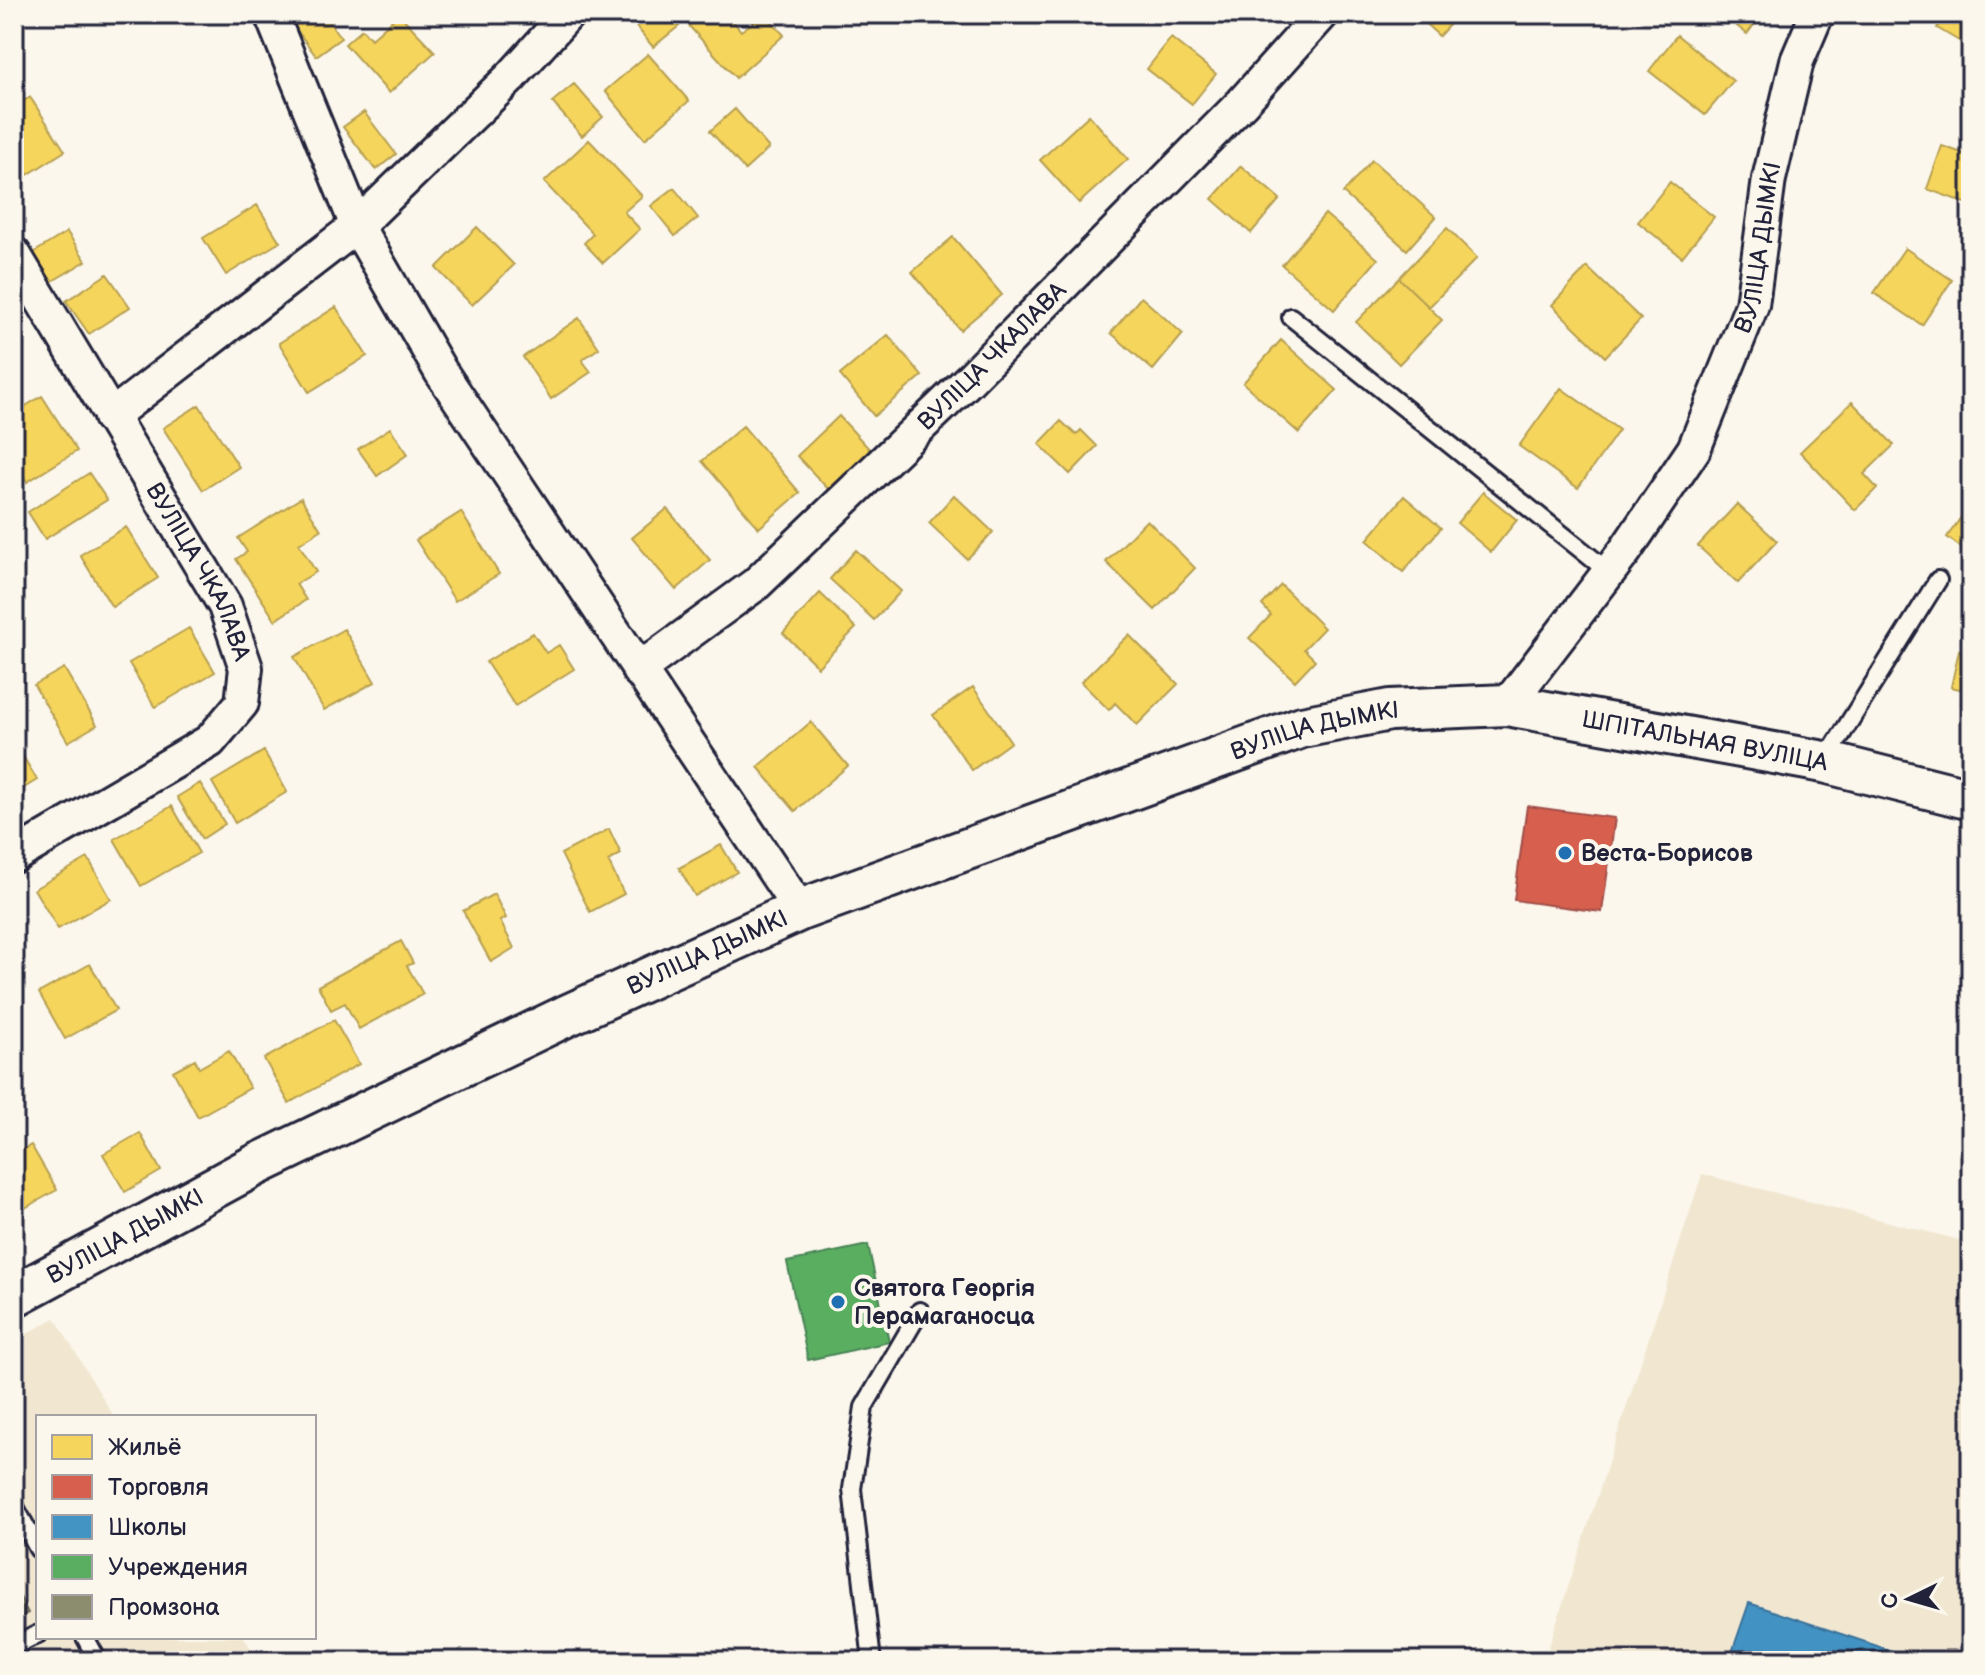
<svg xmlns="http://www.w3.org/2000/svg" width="1985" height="1675" viewBox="0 0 1985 1675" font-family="'Balsamiq Sans',sans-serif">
	<rect width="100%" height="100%" fill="#fbf7ec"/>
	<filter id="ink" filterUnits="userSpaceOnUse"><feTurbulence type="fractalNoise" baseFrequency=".0125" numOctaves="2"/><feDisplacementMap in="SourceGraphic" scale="16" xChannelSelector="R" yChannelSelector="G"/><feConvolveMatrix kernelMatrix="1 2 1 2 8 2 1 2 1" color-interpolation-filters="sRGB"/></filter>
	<g filter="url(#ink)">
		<path fill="#f1e7d1" d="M1702 1174 1971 1243V1661H1544Z
			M55 1318 114 1417H38V1637H244L258 1661H14V1341Z"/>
		<path fill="#f6d55c" stroke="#b69f52" stroke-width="2" d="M285 14H323L341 38 316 56Z
			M399 14 435 52 389 93 345 44 362 29 371 39Z
			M626 14H669L679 26 653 47Z
			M684 14H727L741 31 765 14 784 35 736 78 681 17Z
			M1415 14H1459L1439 36Z
			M1722 14H1762L1747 34Z
			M1946 14H1971V48L1937 28Z
			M1677 35 1733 81 1705 115 1649 71Z
			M1171 38 1216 74 1192 104 1147 69Z
			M648 54 689 101 645 139 605 91Z
			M574 84 603 117 582 136 552 102Z
			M30 97 65 151 21 179 14 168V107Z
			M735 109 769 148 745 170 710 131Z
			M364 112 396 154 376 170 343 127Z
			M1089 115 1128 159 1079 203 1040 160Z
			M589 140 642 196 624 212 640 229 603 263 584 243 593 234 544 182Z
			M1942 146 1971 156V205L1927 189Z
			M1372 160 1436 217 1407 250 1343 193Z
			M1241 166 1280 199 1251 233 1212 199Z
			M1670 182 1714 217 1682 257 1638 222Z
			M674 188 698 218 675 236 651 206Z
			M257 205 280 242 226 275 203 238Z
			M1325 214 1378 259 1334 310 1282 265Z
			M477 227 514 265 472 305 436 268Z
			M1447 228 1477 258 1429 307 1399 278Z
			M67 232 86 261 51 282 33 253Z
			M953 237 1002 295 960 330 912 272Z
			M1905 248 1952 280 1922 325 1874 293Z
			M1587 267 1641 319 1605 357 1552 305Z
			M107 274 130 307 89 334 66 301Z
			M1399 278 1442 320 1399 364 1356 322Z
			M1141 297 1183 334 1153 370 1111 333Z
			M336 307 367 356 309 392 279 343Z
			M579 318 599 348 582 360 591 372 551 399 523 357Z
			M888 335 922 376 874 416 840 375Z
			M1281 340 1337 390 1299 433 1243 383Z
			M1561 388 1619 430 1578 488 1519 446Z
			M42 396 77 451 27 482 14 461V448L18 446 14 439V413Z
			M1852 402 1894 445 1864 474 1877 488 1855 510 1800 452Z
			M199 405 239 467 203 490 163 428Z
			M839 416 872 452 830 491 797 456Z
			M1061 421 1076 435 1081 430 1097 446 1070 474 1039 444Z
			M743 426 800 493 759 528 702 461Z
			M390 428 408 454 377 476 358 449Z
			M89 473 107 500 45 539 28 512Z
			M1483 492 1517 520 1491 552 1457 523Z
			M954 495 993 532 967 559 929 523Z
			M1404 496 1441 528 1403 572 1367 540Z
			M301 498 321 530 299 544 316 572 296 584 306 600 275 620 236 559 247 552 238 538Z
			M1737 504 1777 541 1738 583 1698 546Z
			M667 509 710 560 676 590 632 538Z
			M1967 509 1971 512V555L1947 537Z
			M461 512 499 574 455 601 416 540Z
			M1147 520 1195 568 1155 610 1106 562Z
			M126 527 158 578 112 607 80 555Z
			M856 550 901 591 874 620 830 579Z
			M1281 585 1324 628 1304 649 1315 660 1295 681 1249 638 1271 615 1262 605Z
			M820 593 856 628 818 667 783 633Z
			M189 628 215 672 155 707 129 663Z
			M344 629 375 682 324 710 294 657Z
			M533 633 546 653 559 645 574 669 515 706 486 662Z
			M1129 635 1178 684 1137 725 1115 703 1109 710 1081 682Z
			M1959 650 1971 653V706L1961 703 1964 690 1951 687Z
			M64 668 97 725 68 742 34 685Z
			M973 687 1011 742 972 770 933 715Z
			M811 722 848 766 795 811 758 767Z
			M14 741 37 780 14 794Z
			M264 751 287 792 235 823 212 782Z
			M200 783 225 824 202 839 177 797Z
			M172 806 199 853 141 886 114 839Z
			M609 829 621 854 608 861 624 894 590 912 561 854Z
			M721 845 737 872 695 896 679 868Z
			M88 858 111 899 58 929 34 889Z
			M494 894 506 918 500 921 514 948 491 962 463 911Z
			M401 941 413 963 407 966 423 994 359 1029 345 1003 331 1010 318 986Z
			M90 964 116 1010 65 1039 39 993Z
			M334 1020 359 1064 289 1103 264 1059Z
			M229 1051 250 1088 198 1117 173 1071 195 1059 199 1068Z
			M140 1133 161 1171 125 1192 103 1154Z
			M31 1145 57 1190 18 1212 14 1205V1154Z"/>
		<path fill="#d6604d" stroke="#a04d48" stroke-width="2" d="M1527 806 1615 818 1602 912 1514 900Z"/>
		<path fill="#4393c3" stroke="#39719a" stroke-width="2" d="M1749 1603 1922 1661H1729Z"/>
		<path fill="#5aae61" stroke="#498456" stroke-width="2" d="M868 1245 889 1342 808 1360 787 1262Z"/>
		<path fill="#8c8c6e" stroke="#6c6c5f" stroke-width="2" d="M14 1585 28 1613 14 1620Z"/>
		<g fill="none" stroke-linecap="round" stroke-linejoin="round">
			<g stroke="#22223b" stroke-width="22">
				<path id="service" d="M1291 317 1609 572
					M1825 761 1938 580
					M14 1505 38 1549
					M85 1637 98 1661
					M14 1646 38 1634
					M872 1661 852 1489 864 1407 920 1311"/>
			</g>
			<g stroke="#22223b" stroke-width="38">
				<g id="minor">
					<path d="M271 14 357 226 441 372 800 910"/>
					<path id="s1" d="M14 254 225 606 246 668 242 703 210 741 14 856"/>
					<path d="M110 417 357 226 511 77 568 14"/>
					<path id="s2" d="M638 670 756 584 969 380 1242 103 1322 14"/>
					<path id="s3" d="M1507 705 1625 551 1694 449 1752 305 1769 179 1797 61 1817 14"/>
				</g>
			</g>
			<g stroke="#22223b" stroke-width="46">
				<g id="tertiary">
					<path id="s4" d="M14 1296 256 1165 566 1016 800 910 1302 727 1390 710 1507 705 1824 762 1971 799"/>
				</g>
			</g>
			<use href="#service" stroke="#fbf7ec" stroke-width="16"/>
			<use href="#minor" stroke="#fbf7ec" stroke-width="32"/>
			<use href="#tertiary" stroke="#fbf7ec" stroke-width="40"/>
		</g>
	</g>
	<g fill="#1f6fb2" stroke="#fbf7ec" stroke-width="3">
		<circle cx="1565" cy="853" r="8"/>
		<circle cx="838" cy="1302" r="8"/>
	</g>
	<g text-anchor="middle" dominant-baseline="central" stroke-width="8" stroke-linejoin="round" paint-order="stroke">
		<g font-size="24" fill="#22223b" stroke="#fbf7ec">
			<text stroke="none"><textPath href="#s3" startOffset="530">ВУЛІЦА ДЫМКІ</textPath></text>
			<text stroke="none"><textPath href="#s2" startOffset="474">ВУЛІЦА ЧКАЛАВА</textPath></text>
			<text stroke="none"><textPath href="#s1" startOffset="368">ВУЛІЦА ЧКАЛАВА</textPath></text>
			<text stroke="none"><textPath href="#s4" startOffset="1422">ВУЛІЦА ДЫМКІ</textPath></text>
			<text stroke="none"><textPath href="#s4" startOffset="1818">ШПІТАЛЬНАЯ ВУЛІЦА</textPath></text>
			<text stroke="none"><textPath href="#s4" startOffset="774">ВУЛІЦА ДЫМКІ</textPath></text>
			<text stroke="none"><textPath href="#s4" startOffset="126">ВУЛІЦА ДЫМКІ</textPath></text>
		</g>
		<g font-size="24" font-weight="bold" fill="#22223b" stroke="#fbf7ec" text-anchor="start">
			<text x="1581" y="853">Веста-Борисов</text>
			<text x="854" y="1288">Святога Георгія<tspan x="854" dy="28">Перамаганосца</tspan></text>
		</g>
	</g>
	<rect width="1985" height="1675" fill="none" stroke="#fbf7ec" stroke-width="48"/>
	<rect x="24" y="24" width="1937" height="1627" fill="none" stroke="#22223b" stroke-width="3" filter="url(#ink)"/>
	<rect x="36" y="1415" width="280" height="224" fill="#fbf7ec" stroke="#a4a2a5" stroke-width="2"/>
	<rect x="52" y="1435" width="40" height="24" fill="#f6d55c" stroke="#a4a2a5" stroke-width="2"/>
	<text x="108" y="1455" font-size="24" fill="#22223b">Жильё</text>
	<rect x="52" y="1475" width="40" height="24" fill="#d6604d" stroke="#a4a2a5" stroke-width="2"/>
	<text x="108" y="1495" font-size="24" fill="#22223b">Торговля</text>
	<rect x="52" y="1515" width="40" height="24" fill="#4393c3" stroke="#a4a2a5" stroke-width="2"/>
	<text x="108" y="1535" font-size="24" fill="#22223b">Школы</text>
	<rect x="52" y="1555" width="40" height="24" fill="#5aae61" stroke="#a4a2a5" stroke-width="2"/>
	<text x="108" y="1575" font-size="24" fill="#22223b">Учреждения</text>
	<rect x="52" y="1595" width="40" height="24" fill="#8c8c6e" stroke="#a4a2a5" stroke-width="2"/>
	<text x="108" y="1615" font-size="24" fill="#22223b">Промзона</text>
	<g transform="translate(1909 1599) rotate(265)" stroke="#fbf7ec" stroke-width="6" paint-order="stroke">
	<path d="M0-6L14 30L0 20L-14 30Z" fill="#22223b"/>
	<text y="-12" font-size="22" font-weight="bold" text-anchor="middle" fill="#22223b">С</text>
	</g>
</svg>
